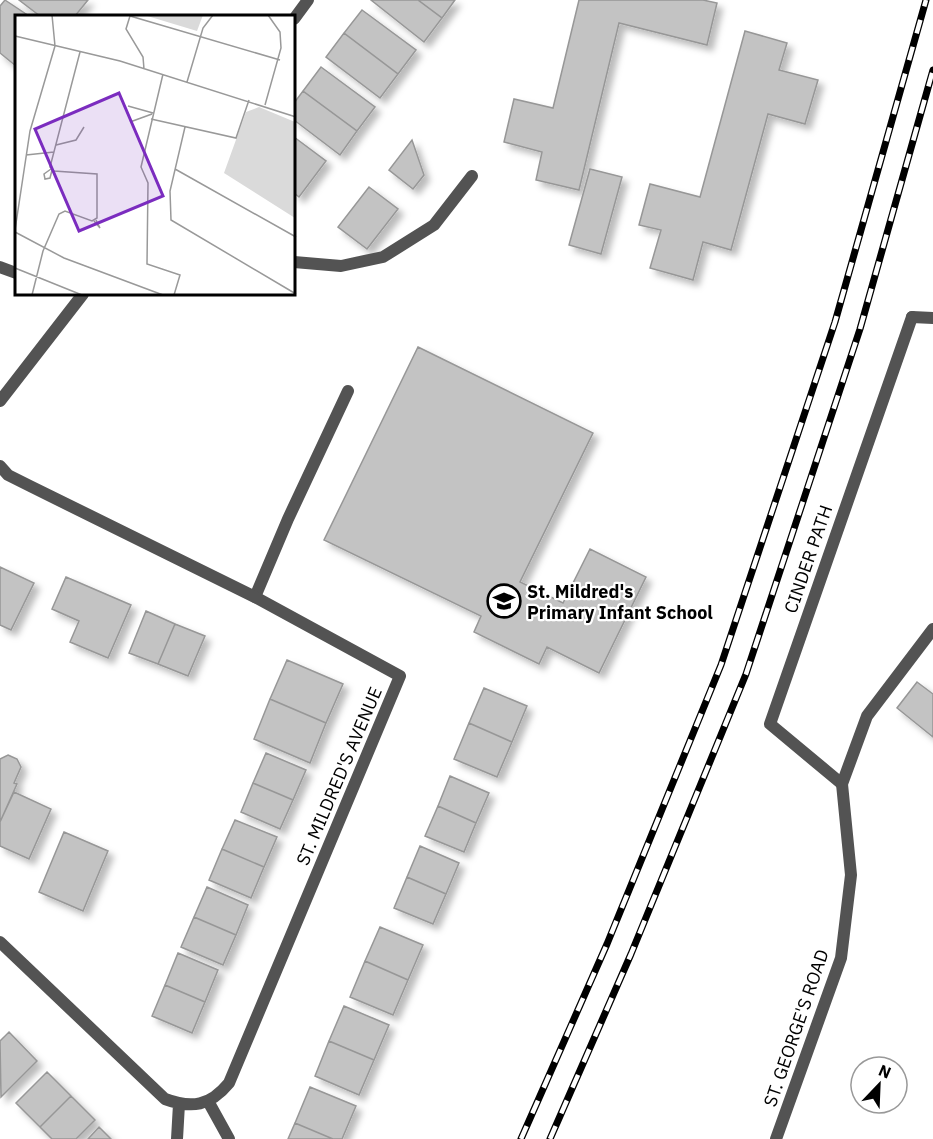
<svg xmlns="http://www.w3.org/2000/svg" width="933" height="1139" viewBox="0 0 933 1139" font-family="'IBM Plex Sans',sans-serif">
	<defs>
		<filter id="shadow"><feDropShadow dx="5.5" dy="5.5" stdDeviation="3" flood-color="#0004"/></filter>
	</defs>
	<rect width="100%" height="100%" fill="#fff"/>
	<path fill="#c3c3c3" stroke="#979797" stroke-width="1.5" filter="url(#shadow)" d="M5 0 29 16H16V66L0 53V6Z
		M19 0H88L75 16H40Z
		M371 0H418L442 18 424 42Z
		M418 0H455L442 18Z
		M579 0H703L717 3 707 45 619 23 579 190 536 180 542 152 504 142 514 99 553 108Z
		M362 10 416 50 398 74 344 33Z
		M745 31 787 43 779 70 818 80 805 124 768 114 731 250 703 242 693 280 650 268 661 230 639 225 650 184 700 197Z
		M344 33 398 74 380 98 326 57Z
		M321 67 375 107 357 131 303 91Z
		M303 91 357 131 340 155 294 120V103Z
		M294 137 326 161 299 197 294 193Z
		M412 140 424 175 413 189 389 170Z
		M590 169 622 177 601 254 569 245Z
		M369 187 398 209 367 249 338 227Z
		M418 347 593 433 520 582 563 603 590 549 646 577 599 673 547 647 539 664 474 632 481 616 324 540Z
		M0 567 34 583 11 630 0 625Z
		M66 577 131 605 108 658 70 642 79 621 52 609Z
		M146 611 175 624 158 664 129 653Z
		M175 624 205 636 188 676 158 664Z
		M287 660 343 684 326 723 270 699Z
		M917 682 933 694V737L897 708Z
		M484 688 527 706 512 742 469 723Z
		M270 699 326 723 310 763 254 739Z
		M469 723 512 742 497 777 454 759Z
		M266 753 306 770 293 800 253 783Z
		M8 755 17 759 21 767 14 783 17 784 0 822V759Z
		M450 776 489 793 476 823 438 806Z
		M253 783 293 800 280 829 241 812Z
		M14 792 51 809 29 859 0 846V822Z
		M438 806 476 823 464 852 425 836Z
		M235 820 277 837 264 867 222 849Z
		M64 832 108 851 83 911 39 892Z
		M420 846 459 863 446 894 407 877Z
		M222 849 264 867 251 898 209 880Z
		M407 877 446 894 433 924 394 908Z
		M207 887 248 905 236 935 194 917Z
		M194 917 236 935 223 965 181 947Z
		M380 927 423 945 408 980 365 961Z
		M178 953 218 970 205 1002 165 985Z
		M365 961 408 980 393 1015 350 997Z
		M165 985 205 1002 192 1033 152 1016Z
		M344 1006 389 1025 374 1060 329 1041Z
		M9 1032 37 1061 1 1097 0 1041Z
		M329 1041 374 1060 359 1095 315 1076Z
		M47 1072 71 1096 40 1127 16 1103Z
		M310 1087 356 1106 342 1139H333L295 1123Z
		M71 1096 95 1120 76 1139H52L40 1127Z
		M295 1123 333 1139H288Z
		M99 1127 111 1139H88Z"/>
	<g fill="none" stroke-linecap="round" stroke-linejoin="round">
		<path stroke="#535353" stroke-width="12" d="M255 597 288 519 348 391
			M842 784 770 724 912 317"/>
		<path stroke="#535353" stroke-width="12" d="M294 19 308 0
			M294 262 341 266 383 257 434 225 472 176
			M0 267 16 273
			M912 317 933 318
			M0 401 83 294
			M0 466 8 475 30 486 255 597 400 676 229 1083C210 1106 192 1109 165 1099L0 942
			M208 1101 229 1139
			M177 1139 179 1104
			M776 1139 841 958 851 875 842 784 867 716 933 629"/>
		<g stroke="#000" stroke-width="7">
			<path id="rail" d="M521 1139 607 944 721 665 835 322 926 0
				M550 1139 631 954 746 674 860 329 933 70"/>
		</g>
		<use href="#rail" stroke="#fff" stroke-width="4.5" stroke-dasharray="14" stroke-linecap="butt"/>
	</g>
	<defs>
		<g id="school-ring" transform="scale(1.725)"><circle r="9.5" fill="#fff" stroke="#000" stroke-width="1.5"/><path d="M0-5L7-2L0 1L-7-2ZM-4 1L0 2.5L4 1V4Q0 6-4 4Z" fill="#000"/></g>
	</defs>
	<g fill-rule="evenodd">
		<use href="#school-ring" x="504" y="601"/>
	</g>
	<g text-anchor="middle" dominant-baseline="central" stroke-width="4.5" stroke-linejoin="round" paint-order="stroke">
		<g font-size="18" fill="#000" stroke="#fff">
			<text transform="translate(808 559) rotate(-71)">CINDER PATH</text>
			<text transform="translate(339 776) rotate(-67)">ST. MILDRED'S AVENUE</text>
			<text transform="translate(796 1028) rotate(-71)">ST. GEORGE'S ROAD</text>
		</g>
		<g font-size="18" font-weight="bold" fill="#000" stroke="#fff" text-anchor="start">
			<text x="527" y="591">St. Mildred's<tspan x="527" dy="21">Primary Infant School</tspan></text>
		</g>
	</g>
	<g transform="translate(15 15)">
		<rect width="280" height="280" fill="#fff"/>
		<path d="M129 0H188L182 16ZM244 92 280 107V203L209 158 231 97Z" fill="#dadada"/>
		<path fill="none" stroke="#999" stroke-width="1.5" d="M37 0 40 31M0 21 105 46 281 102M129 54 128 42 111 14 115 1 265 45M148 59 126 152 133 168 132 249 165 260 159 280M172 67 188 13 198 0M250 90 266 33 265 17 253 0M113 91 138 98M136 104 221 123 234 85M115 107 137 99M170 112 155 176 156 205 281 279M41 130 61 125 69 112M11 140 39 137M36 154 29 159 30 164 35 163 37 155M160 154 281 222M79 206 85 213 81 205M0 215 15 116 40 31M0 217 49 243 148 280M0 253 67 280M17 280 28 236 44 199 50 196 77 206 82 203V159L39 156 35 152 65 37"/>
		<path fill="#7b2cbf" fill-opacity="0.15" stroke="#7b2cbf" stroke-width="3" d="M104 78 148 181 64 216 20 114Z"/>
		<rect width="280" height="280" fill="none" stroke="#000" stroke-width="3"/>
	</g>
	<g transform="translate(879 1085) rotate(23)"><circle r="28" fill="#ffffff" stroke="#999999" stroke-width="1.5"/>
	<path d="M0-4.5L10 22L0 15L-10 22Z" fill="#000000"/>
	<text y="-9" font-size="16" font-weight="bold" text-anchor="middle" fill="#000000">N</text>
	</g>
</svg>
